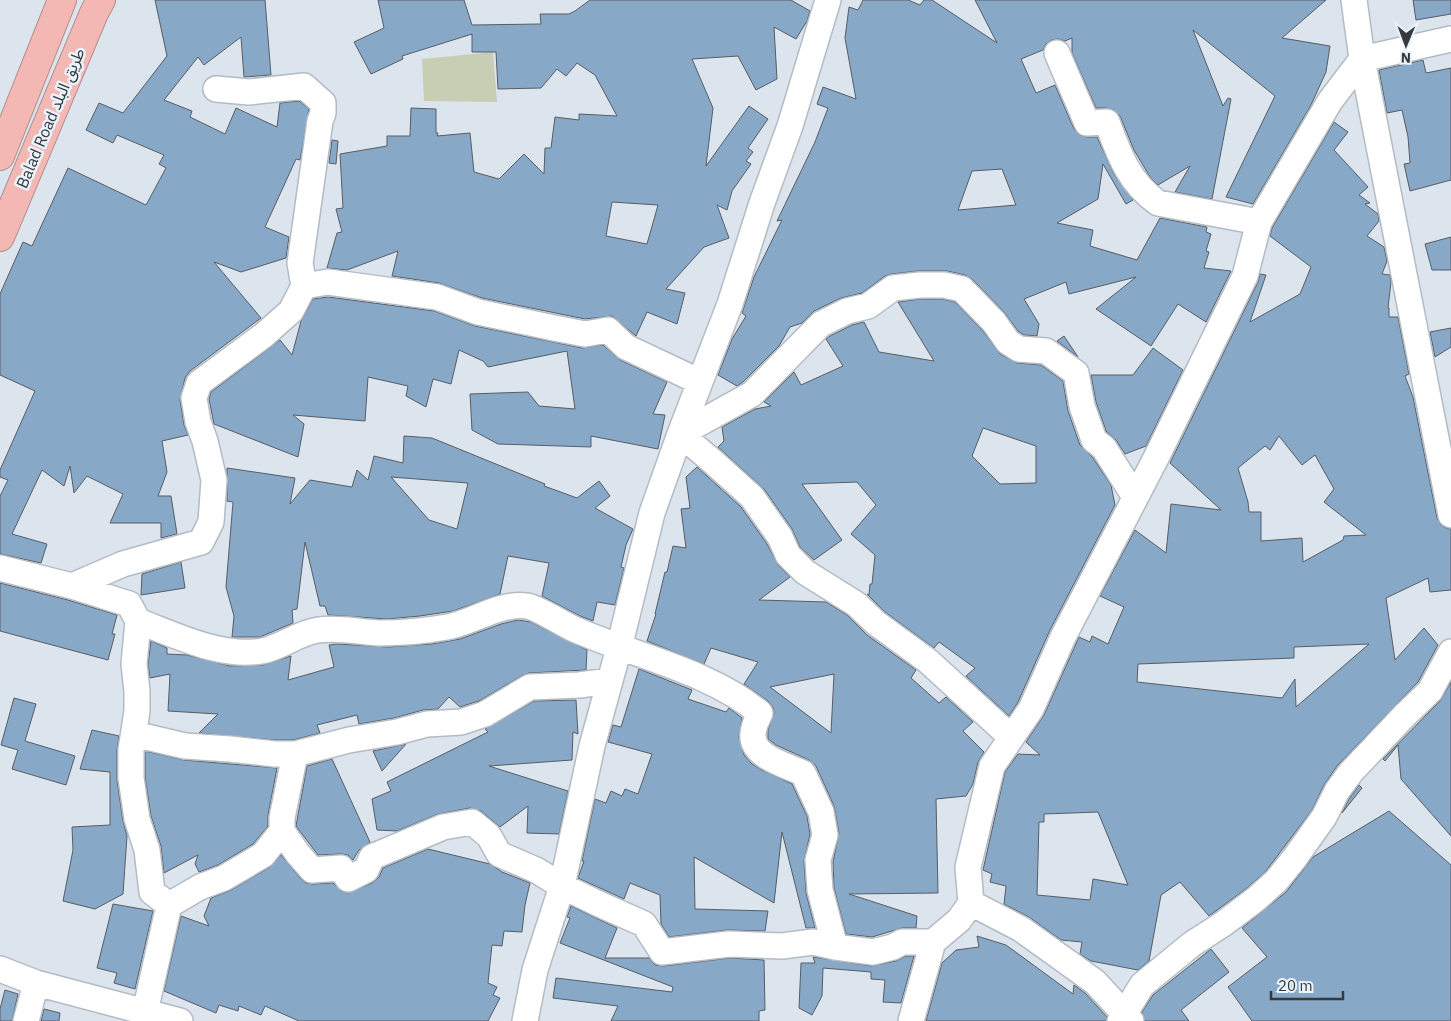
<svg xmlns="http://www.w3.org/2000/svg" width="1451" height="1021" viewBox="0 0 1451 1021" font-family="'IBM Plex Sans','Noto Sans Arabic',sans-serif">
	<rect width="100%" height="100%" fill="#dce5ee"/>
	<path fill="#c7ceb4" d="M493 52 497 102 424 101 422 59Z"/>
	<path fill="#88a8c8" stroke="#565d65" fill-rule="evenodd" d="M155 0H265L271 75 244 77 241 37 204 65 198 57 164 100 192 111 190 117 225 134 236 108 277 127 280 103 299 101 309 109 300 160 296 159 265 227 289 237 286 258 241 272 214 262 261 318 190 371 185 378 180 400 184 425 188 435 162 441 167 472 158 496H171L177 534 161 538V523H110L123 494 87 476 74 493 70 466 64 486 42 470 12 534 47 544 41 563 0 554V496L8 480 0 477V470L35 391 0 375V294L23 242 32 246 68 168 146 205 166 168 159 164 164 155 117 135 113 143 86 130 99 103 123 113 167 56Z
		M378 0H464L472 25 541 24 540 14H569L575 11 590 0H791L810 11 807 21 796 39 774 27 777 79 756 90 738 56 692 59 713 108 706 166 749 106 768 119 748 148 753 152 746 161 751 164 732 191 727 210 717 205 729 238 704 247 666 289 685 293 677 324 647 312 636 336 612 316 585 319 482 298 439 283 392 276 398 251 347 270 327 268 337 233 342 232 336 209 343 208 340 154 387 146V136H410L411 108 436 109V133H438L437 136 470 133 474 172 499 179 524 154 544 174 545 148H551L555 117 579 120V114L617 116 595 75 577 63 566 76 557 69 541 88 498 89 496 52H472V34L402 56 403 59 371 74 354 42 384 28ZM612 202 658 205 647 244 606 236Z
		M863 0H908L920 5 924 0H932L997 43 975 0H1326L1282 38 1330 46 1326 72 1311 105 1253 204 1226 197 1275 96 1193 30 1223 106 1228 98 1231 99 1212 199 1175 192 1190 166 1158 185 1150 177 1134 150 1120 116 1114 110 1106 108H1096L1072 53V38L1065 41 1058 39 1052 40 1046 44 1043 50 1021 59 1036 93 1055 85 1074 129 1080 135 1088 137H1097L1114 174 1133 200 1126 204 1103 164 1098 199 1057 223 1093 230 1090 246 1137 260 1160 218 1207 227 1206 232 1211 234 1206 251 1209 252 1204 268 1231 271 1206 322 1178 304 1151 346 1096 309 1136 277 1069 294 1066 282 1024 299 1039 324 1037 336 1024 335 1018 331 1004 312 972 279 965 275 947 271H919L891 274 885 276 862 293 841 298 814 311 802 323 790 327 779 346 743 382 737 386 718 375 732 339 746 316 742 313 754 277 782 220 777 221 815 142 828 108 817 104 823 87 856 99 845 38 849 7 858 10ZM1002 169 1016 205 958 210 972 171Z
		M1413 0H1451V14L1416 20Z
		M1423 60 1426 73 1451 68V180L1410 191 1404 164 1410 163 1408 137 1402 110 1387 113 1379 70Z
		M1334 122 1348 132 1334 150 1368 187 1359 195 1370 203 1365 204 1378 214 1379 221 1367 236 1384 247 1387 261 1382 274 1390 275 1391 282 1388 308H1389V317H1398L1409 374 1405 376 1413 397 1437 518 1441 525 1446 528 1451 529V590L1430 592 1428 578 1386 598 1395 660 1424 628 1438 645 1418 682 1337 766 1324 785 1312 810 1266 871 1247 888 1209 916 1180 882 1161 895 1149 961 1138 970 1091 961 1080 954 1082 942 1061 940 1029 917 1004 904 1006 886 990 882 992 874 983 870 1005 772 1018 754 1040 755 1026 742 1044 715 1079 637 1090 642 1092 636 1108 644 1124 607 1100 596 1135 530 1166 553 1171 504 1221 510 1170 463 1258 282 1260 274 1266 275 1250 322 1300 294 1311 267 1270 236 1272 228ZM1279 436 1302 465 1315 455 1334 489 1324 502 1366 535 1344 536 1343 540 1303 562 1302 538 1261 541V512H1249L1248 502 1238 468 1265 446 1270 450ZM1369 644 1296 707 1295 679 1282 698 1137 682 1138 664 1294 658V647ZM1098 812 1128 885 1093 879 1090 900 1037 895 1039 822H1044V814Z
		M332 140 338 141 336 164 329 163Z
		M1451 237V270H1432L1425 244Z
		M328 297 434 311 475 326 582 348 603 345 620 360 667 382 653 414 665 415 658 449 591 436V447L498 444 472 430 470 394 528 392 539 406 575 409 567 351 488 367 483 361 459 350 451 384 433 379 426 407 406 396 408 386 368 377 365 421 293 415 304 424 298 457 214 424 209 399 211 392 280 340 292 355 301 321 313 299Z
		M921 299H942L955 302 983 331 1000 354 1017 363 1041 365 1063 381 1068 411 1080 445 1093 458 1111 485 1115 505 1050 630 1018 702 1009 716 966 676 975 668 939 642 934 648 885 612 867 594 869 595 870 584H872L875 555 851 534 876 505 857 482 802 484 842 540 814 560 800 547 792 529 764 489 718 447 724 441 722 427 755 409 771 406 764 402 794 372 801 385 843 366 826 339 830 336 852 325 864 322 879 352 934 361 898 302ZM983 428 1036 446V483L1000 484 972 456Z
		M1451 328V347L1435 357 1430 332Z
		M1064 336 1078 357 1057 341Z
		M1153 348 1183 370 1146 446 1125 454 1116 440 1106 431 1096 402 1091 375H1133Z
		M404 436 432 438 545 484 544 486 577 498 599 481 610 496 595 508 633 529 626 545 621 567 624 568 615 605 597 602 593 621 580 616 542 596 549 563 508 556 500 594 453 611 420 616 387 619 328 615 325 606H320L305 542 297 609 292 610 293 623 260 637H232L234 616 226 587 233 502 227 501V468L295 478 290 504 310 480 352 487 357 470 368 480 374 456 403 463ZM391 477 468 483 457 529 429 520Z
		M697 467 741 507 767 544 778 565 790 577 759 600 826 602 847 615 867 635 916 670 911 678 939 703 946 697 973 722 963 731 984 752 978 762 973 784 966 796 936 799 938 893 849 894 917 916 916 928H902L872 937 846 934 834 888 833 862 839 833 834 806 816 766 809 760 776 745 768 739V730L774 713 773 707 768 701 744 684 758 662 711 648 704 664 647 641 656 614H655L665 572H667L673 546 686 548 681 509 690 508 686 477ZM834 674 831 733 770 687Z
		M181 562 185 588 141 595 142 574Z
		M0 583 68 600 117 615 112 634H115L108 660 0 631Z
		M518 620 531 622 587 650 586 670 529 673 523 675 479 701 460 707 449 697 438 709 423 710 394 718 359 724 357 715 317 725 320 733 293 740H276L199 733 218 714 168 711 170 674 150 678 148 664 151 641 167 648V654L187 655 230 666 263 665 291 656 288 680 334 667 329 645 337 644 388 647 432 644 460 639 501 624Z
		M639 669 692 690 688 699 726 712 729 708 742 718 739 737 744 755 752 764 762 770 792 784 807 816 810 834 804 861 806 893 815 928H806L782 832 774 903 694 857 695 909 768 911 765 931 727 930 669 937 661 924 660 895 630 883 624 899 578 878 584 861H582L595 799 606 803 611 791 622 796 625 789 638 794 652 754 608 742 613 725 621 727Z
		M1451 682V836L1401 779 1398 745 1385 761 1383 759 1440 701Z
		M14 698 36 704 25 741 75 756 66 785 12 769 18 750 1 745Z
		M576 700 578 734 573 732 572 760 489 766 568 791 559 834 527 833 528 806 500 827 481 811 470 808 438 814 397 831 377 830 372 799 391 791 387 782 488 732 485 729 534 701Z
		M92 730 119 736 117 750V780L123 821 127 836 123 894 95 909 63 901 73 850 72 827 110 825V772L80 769Z
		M406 744 382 771 373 751Z
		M145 751 184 760 277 768 268 815V826L253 844 218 865 199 872 195 864 198 855 164 873 161 846 151 816 145 777Z
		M332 759 370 842 359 850 353 860 348 855 341 854 318 855 296 826 307 766Z
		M1359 785 1362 788 1342 813 1349 799Z
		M1389 811 1451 865V1021H1252L1228 987 1267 957 1242 928 1286 892 1313 857Z
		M428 849 490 864 502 872 530 883 525 905 522 932 504 931 502 946 492 945 488 983 497 987 493 995 500 998 488 1021H299L265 1006 261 1015 239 1006 238 1011 219 1005 216 1013 164 991 181 916 209 926 204 916 211 898 231 890 270 867 281 855 301 879 306 883 313 884 333 883 341 891 348 893 372 883 379 877 383 868Z
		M113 904 153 911 135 989 114 983 117 973 97 968Z
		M571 906 617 928 605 958H649L655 965 664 966 730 958 764 960 765 1010 759 1011V1021H611L618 1006 553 998 556 978 672 992 673 987 560 943 570 918 567 917Z
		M977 936 1006 945 1073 994 1074 985 1085 993 1107 1017 1106 1021H926L942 963 956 950 979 947Z
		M1211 949 1229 972 1181 1010 1189 1021H1145L1142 1012 1153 995Z
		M906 956H914L901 1003 883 1002 885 980 871 979V972L823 968 822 996 812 1015 799 1008 801 963H815L813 957 871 966 896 961Z
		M5 990 18 994 12 1021H0V1009Z
		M44 1009 60 1013 59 1021H41Z"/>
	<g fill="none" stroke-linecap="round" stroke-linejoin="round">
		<g stroke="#b3bbc4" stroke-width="28">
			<path id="minor" d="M1354 0 1362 59 1451 515
				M1057 53 1087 123 1107 122C1119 154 1129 183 1158 203L1259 222
				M216 89 249 92 304 86 323 103V113L320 121 300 263 304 286
				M0 568 72 586 129 604 138 621 134 664 137 691V711L131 750V778L137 819 147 850 152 892 169 905 143 1021
				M72 586 123 564 201 542 211 522 214 480 205 441 198 422 194 398 199 383 264 335 291 311 304 286 328 282 437 297 478 312 554 328 585 334 608 330 626 347 700 382
				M138 621C175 635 221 658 262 651 282 647 298 633 318 630 338 627 359 632 379 633 401 633 425 631 447 627 472 623 500 602 527 606 536 607 563 624 574 629 634 656 710 671 760 713 758 718 755 723 754 728 746 756 784 764 803 773L821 812 825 835 818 860 820 890 835 947
				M134 734 185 746 230 749 275 754H295L349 740 397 732 427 724 461 722 485 714 530 687 579 685 610 681
				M1011 737 928 661 876 623 856 604 805 572 788 555 780 537 752 497 711 460 680 434 752 394 821 324 847 311 868 306 893 288 920 285H944L962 289 994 322 1008 342 1019 349 1046 351 1076 373 1082 406 1094 440 1104 448 1135 497
				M282 831 298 854 312 870 341 868 348 879 366 870 372 857 443 827 472 822 489 836 499 854 536 870 562 886 599 904 644 924 662 952 729 944 782 946 813 942 835 947 873 952 893 947 902 942H933
				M971 903 1021 929 1095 982 1131 1021
				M169 905 200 887 224 878 263 855 282 831V818L295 754
				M0 969 36 983 180 1021
				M26 1021 36 983
				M525 1021 535 970 562 886 592 746 619 648 652 513 680 434 730 304 762 203 790 126 828 0
				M911 1021 933 942 959 920 971 903 968 867 992 766 1031 709 1063 637 1156 458 1245 276 1259 222 1330 101 1362 59 1451 39
				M1120 1021 1142 985 1192 944 1223 924 1256 899 1276 881 1294 859 1324 817 1337 791 1351 772 1404 716 1430 691 1451 652"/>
		</g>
		<g stroke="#b18b8a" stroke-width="30">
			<path id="highway" d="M0 156 62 0
				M0 237 94 13 101 0"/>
		</g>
		<use href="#minor" stroke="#fff" stroke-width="25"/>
		<use href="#highway" stroke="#f3b7b4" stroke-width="28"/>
	</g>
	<g text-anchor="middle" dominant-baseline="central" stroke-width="5" stroke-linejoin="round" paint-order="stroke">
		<g font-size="16" fill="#363a3d" stroke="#eaf2fc">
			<text transform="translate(50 118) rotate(-67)">Balad Road طريق البلد</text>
		</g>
	</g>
	<g transform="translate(1406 45) rotate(181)" stroke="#eaf2fc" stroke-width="4" paint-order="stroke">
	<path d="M0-4L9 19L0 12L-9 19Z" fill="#363a3d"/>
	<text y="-8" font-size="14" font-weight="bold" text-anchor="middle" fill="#363a3d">N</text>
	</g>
	<path d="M1271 991v8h72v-8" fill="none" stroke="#363a3d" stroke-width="2.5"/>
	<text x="1278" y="991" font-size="15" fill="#363a3d" stroke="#eaf2fc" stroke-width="4" paint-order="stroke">20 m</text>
</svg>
